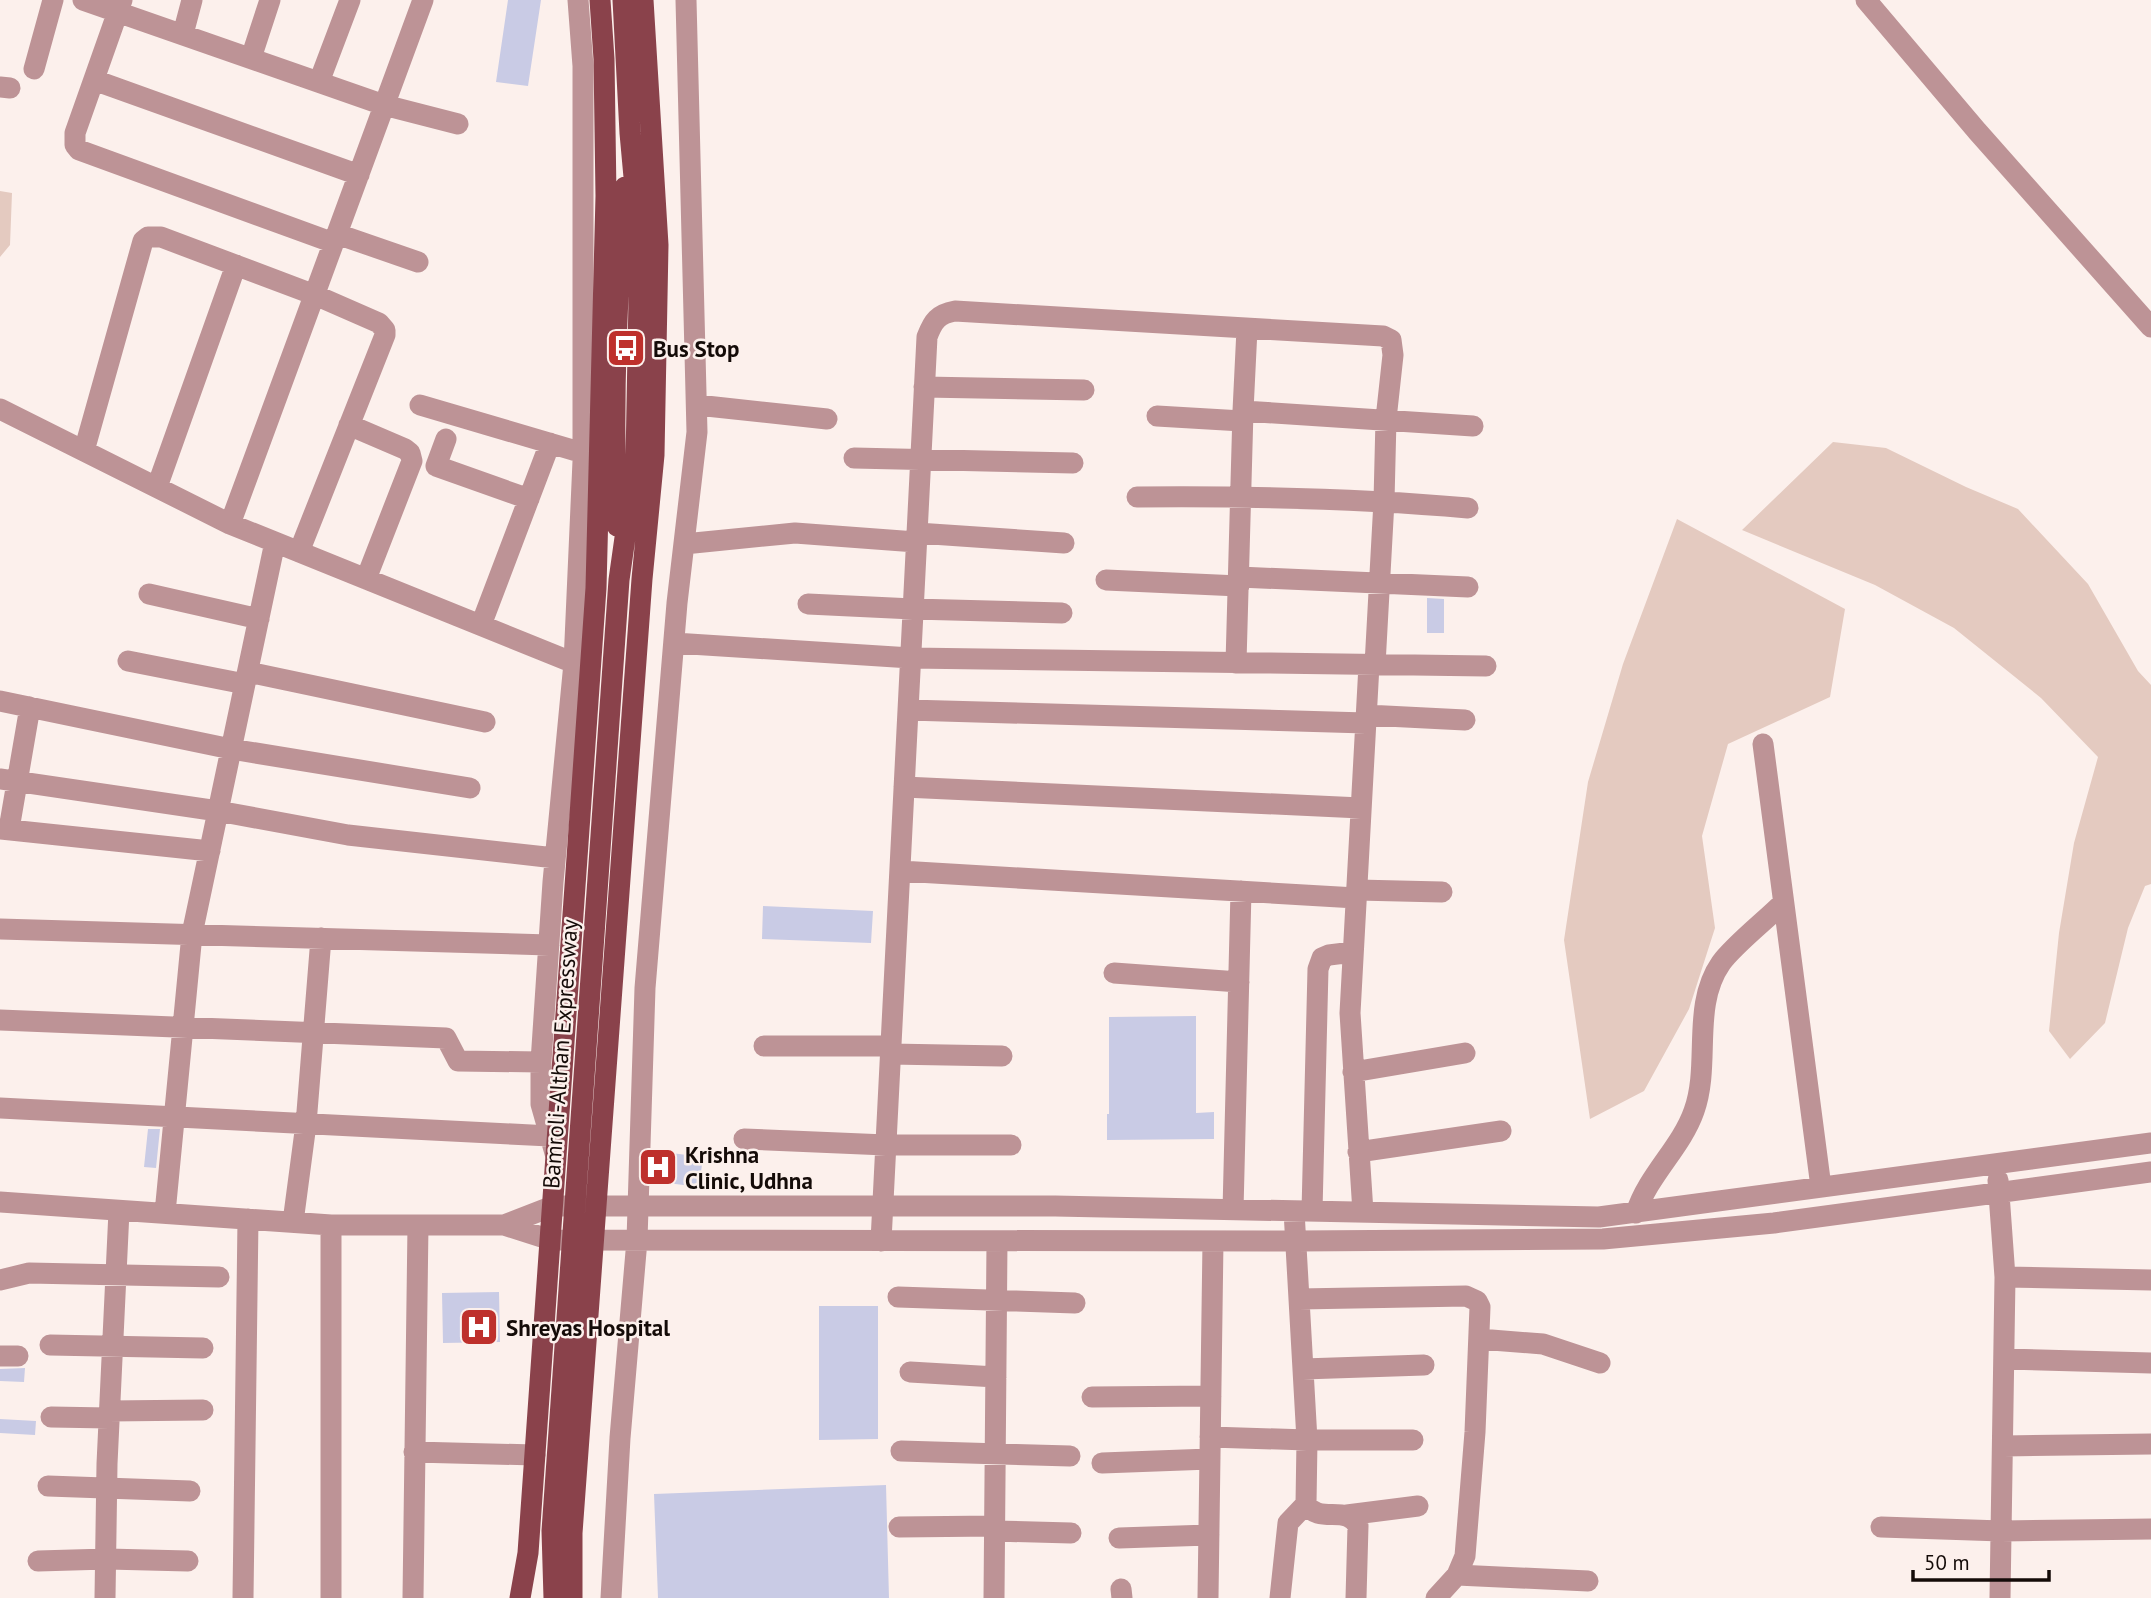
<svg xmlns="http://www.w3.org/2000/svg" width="2151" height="1598" viewBox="0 0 2151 1598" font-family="'PT Sans',sans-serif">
	<rect width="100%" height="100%" fill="#fcf0ec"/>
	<path fill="#e4cac0" d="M0 191 12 193 10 245 0 257Z
		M1833 442 1886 448 1966 487 2018 509 2088 584 2138 671 2151 685V884L2145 886 2128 928 2105 1023 2070 1059 2049 1031 2059 933 2074 843 2098 757 2041 698 1954 628 1875 585 1742 530Z
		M1677 519 1845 609 1830 697 1728 744 1702 836 1715 928 1689 1009 1644 1091 1590 1119 1564 940 1588 782 1623 664Z"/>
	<path fill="#c9cbe5" d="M508 0H541L528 86 496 82Z
		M1427 598 1444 599V633H1427Z
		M763 906 873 911 871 943 762 939Z
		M1196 1016V1113L1214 1112V1139L1107 1140V1114H1109V1017Z
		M148 1129H160L156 1168 144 1167Z
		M655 1151 703 1157 699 1187 652 1181Z
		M499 1292 500 1342 443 1343 442 1293Z
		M819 1306H878V1439L819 1440Z
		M25 1368 24 1382 0 1381V1369Z
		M0 1419 36 1421 35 1435 0 1433Z
		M886 1485 889 1598H658L654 1494Z"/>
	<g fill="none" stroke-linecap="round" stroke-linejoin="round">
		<path stroke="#bd9396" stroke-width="21" d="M83 0 384 105 458 124
			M122 0 75 133V145L79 150 334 243
			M1866 0 1977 131 2151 327
			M183 34 192 0
			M251 58 270 0
			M34 69 53 0
			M94 80 359 175
			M319 82 350 0
			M0 87 10 88
			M337 234 418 262
			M924 387 1084 390
			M420 405 583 453
			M697 405 827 419
			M0 409 230 524 574 663
			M1243 411 1473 426
			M1157 416 1242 421
			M349 425 405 449 410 453 412 461 366 579
			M446 439 436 466 529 499
			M84 451 143 241 148 237H161L315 295 379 323 385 330V335L299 552
			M854 458 1073 463
			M157 487 236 265
			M1137 497C1248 496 1358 498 1468 508
			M230 524 423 0
			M917 533 1064 543
			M684 544 795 533 916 542
			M1239 577 1468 587
			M1106 580 1239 586
			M149 594 259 619
			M808 604 913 609 1062 613
			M481 625 550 443
			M674 643 911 658 1486 666
			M128 661 245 684
			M1236 663 1243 411 1247 329
			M248 672 485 722
			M0 701 231 749 470 788
			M908 710 1366 723
			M1366 715 1465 720
			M1763 744 1821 1187
			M0 779 218 811 348 835 555 858
			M904 787 1361 808
			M0 829 210 851
			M9 829 30 707
			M900 871 1356 898
			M1357 890 1442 892
			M0 929 549 945
			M1114 973 1239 982
			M0 1020 446 1038 458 1061 541 1062
			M764 1046H891
			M890 1054 1002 1056
			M1353 1072 1465 1053
			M0 1108 550 1136
			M744 1139 886 1145H1011
			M1358 1152 1501 1131
			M555 1153 541 1104V1062L553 882 574 663 583 461V66L578 0
			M1998 1180 2005 1277 2000 1598
			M0 1202 331 1225H504L551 1240 1296 1241 1603 1239 1774 1223 2151 1172
			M1233 1210 1241 891
			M1294 1211 1307 1440 1306 1504C1319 1525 1347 1504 1358 1526L1356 1598
			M1312 1211 1318 969 1322 958 1329 955 1353 952
			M1363 1212 1350 1013 1369 665
			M165 1213 192 934 275 542
			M1636 1213C1648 1175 1681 1148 1694 1111 1711 1064 1691 1006 1721 963 1734 945 1766 920 1783 903
			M293 1222 306 1124 321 938
			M504 1225 553 1206H1055L1599 1217 2151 1143
			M881 1241 927 337C933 321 938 314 955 311L1383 336 1391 340 1393 355 1386 419 1384 501 1375 665
			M2005 1277 2151 1280
			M0 1280 29 1273 219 1277
			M898 1297 1075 1303
			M1299 1299 1466 1296 1477 1301 1480 1307 1475 1432 1465 1556 1457 1575 1436 1598
			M1479 1339 1543 1344 1600 1363
			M50 1345 203 1348
			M0 1356H18
			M2004 1359 2151 1363
			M1303 1369 1424 1365
			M910 1372 996 1377
			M1092 1397 1211 1396
			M109 1411 203 1410
			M51 1417 109 1418
			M1210 1437 1307 1440H1413
			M2004 1446 2151 1444
			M901 1451 1070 1456
			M414 1452 535 1455
			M1102 1463 1210 1459
			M48 1486 190 1491
			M1347 1515 1418 1506
			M899 1527 994 1526
			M1881 1527 2002 1531 2151 1529
			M994 1531 1071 1533
			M1119 1538 1209 1535
			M38 1561 107 1559 188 1561
			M1457 1575 1588 1581
			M1121 1589 1122 1598
			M105 1598 107 1464 119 1211
			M243 1598 248 1219
			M331 1598V1225
			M413 1598 418 1225
			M611 1598 620 1438 637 1240 645 988 677 603 697 432 686 0
			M994 1598 997 1241
			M1208 1598 1213 1241
			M1280 1598 1288 1523 1306 1504"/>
		<path stroke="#8a424b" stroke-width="21" d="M617 526C612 413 616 299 625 187
			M520 1598 528 1553 596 588 606 196 604 59 600 0
			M554 1598 552 1531 619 580 636 460 640 243 630 133 623 0
			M572 1598V1533L642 579 654 455 658 245 643 0"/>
	</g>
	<defs>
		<g id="bus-square" transform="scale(2.0125)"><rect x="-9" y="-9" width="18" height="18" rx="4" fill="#be302c" stroke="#fcf0ec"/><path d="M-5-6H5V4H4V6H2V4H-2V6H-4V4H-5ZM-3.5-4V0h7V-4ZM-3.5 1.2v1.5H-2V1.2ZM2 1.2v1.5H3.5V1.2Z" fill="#fff"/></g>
		<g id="hospital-square" transform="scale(2.0125)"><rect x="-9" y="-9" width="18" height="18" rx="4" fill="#be302c" stroke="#fcf0ec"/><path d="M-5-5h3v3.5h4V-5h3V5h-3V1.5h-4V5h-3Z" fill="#fff"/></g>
	</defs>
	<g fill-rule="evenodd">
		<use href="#bus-square" x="626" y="348"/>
		<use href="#hospital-square" x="658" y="1167"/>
		<use href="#hospital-square" x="479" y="1327"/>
	</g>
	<g text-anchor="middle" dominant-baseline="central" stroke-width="5" stroke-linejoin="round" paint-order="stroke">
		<g font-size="23" font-weight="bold" fill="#140b08" stroke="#fcf0ec" text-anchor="start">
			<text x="653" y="348">Bus Stop</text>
			<text x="685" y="1154">Krishna<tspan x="685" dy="26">Clinic, Udhna</tspan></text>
			<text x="506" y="1327">Shreyas Hospital</text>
		</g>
		<g font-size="23" fill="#140b08" stroke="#fcf0ec">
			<text transform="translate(560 1054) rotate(-86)">Bamroli-Althan Expressway</text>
		</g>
	</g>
	<path d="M1913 1570v10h136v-10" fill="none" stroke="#140b08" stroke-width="3.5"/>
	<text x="1924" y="1570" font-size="21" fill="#140b08" stroke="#fcf0ec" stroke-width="5" paint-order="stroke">50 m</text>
</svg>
